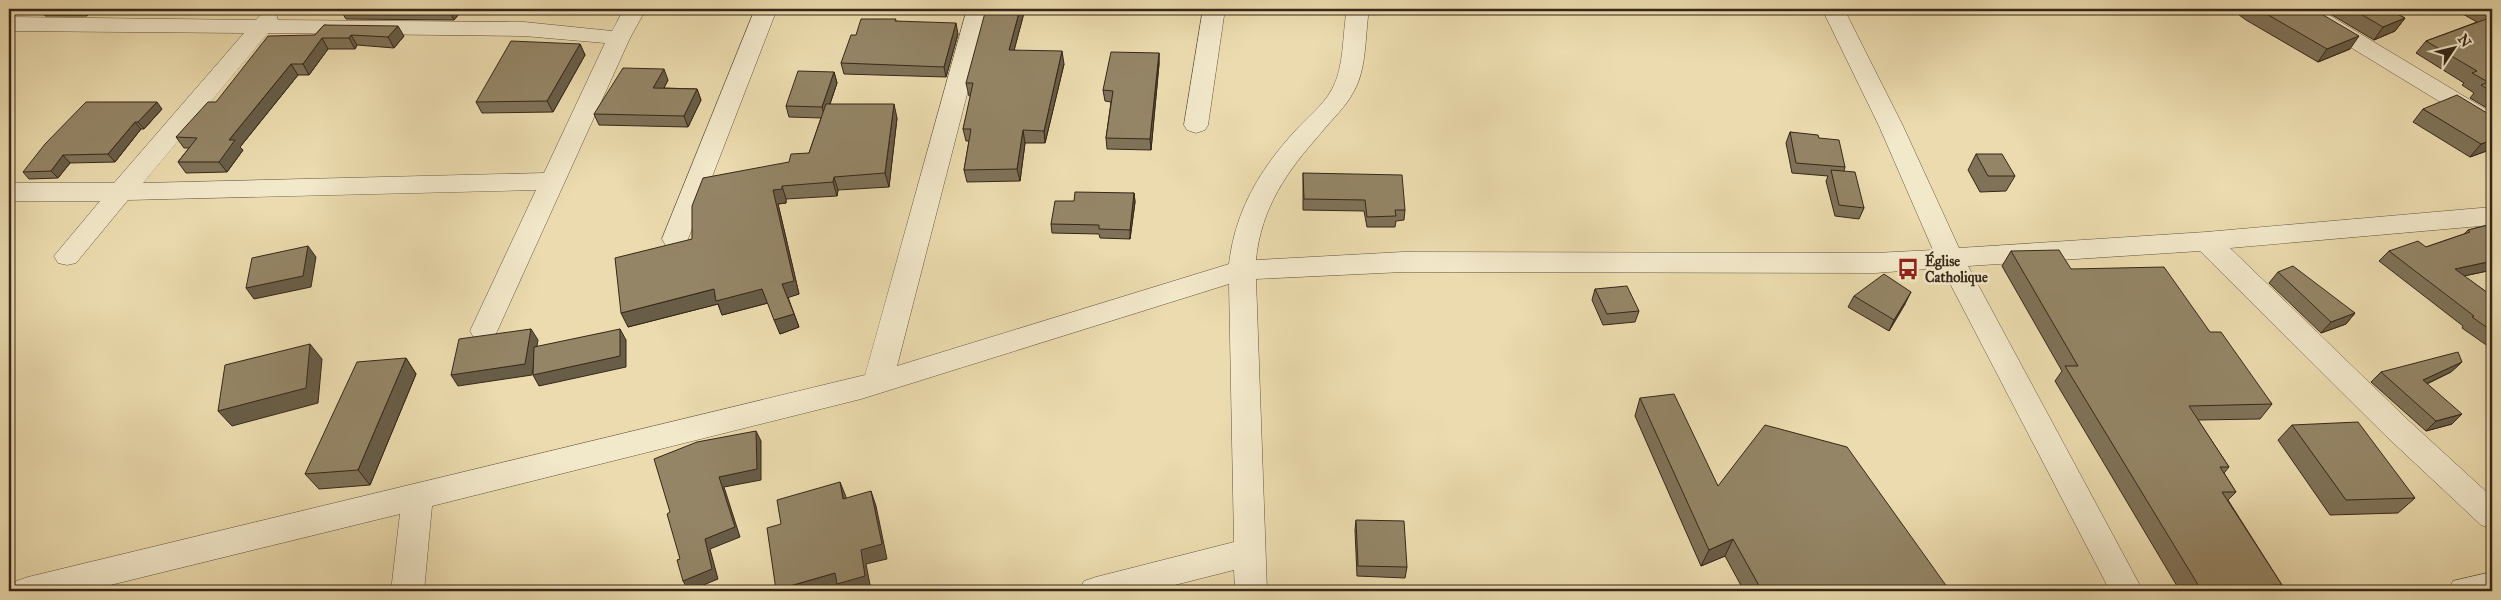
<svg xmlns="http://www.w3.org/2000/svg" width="2501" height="600" viewBox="0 0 2501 600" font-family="'IM FELL Great Primer',serif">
	<rect width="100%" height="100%" fill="#ebdbae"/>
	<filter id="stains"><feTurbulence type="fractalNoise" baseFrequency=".004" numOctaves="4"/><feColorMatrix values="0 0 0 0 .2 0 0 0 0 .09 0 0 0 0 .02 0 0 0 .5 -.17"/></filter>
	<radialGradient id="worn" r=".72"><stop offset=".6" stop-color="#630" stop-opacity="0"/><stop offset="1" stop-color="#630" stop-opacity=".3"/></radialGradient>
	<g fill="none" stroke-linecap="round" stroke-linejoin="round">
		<g stroke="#63543e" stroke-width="1">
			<path id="minor" d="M624 9H646L630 38 494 338 484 341 474 338 470 331 536 190 128 200 76 263 67 265 58 263 54 256 100 201H9V183H114L244 33 9 31V17L256 20C262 12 267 12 276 14L278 20 524 22 612 31ZM268 33 524 36 605 43 544 173 143 183Z
				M755 9H777L688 239 684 246 675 248 666 246 662 239Z
				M967 9H989L897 366 1229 264C1235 211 1260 169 1296 130 1307 118 1323 105 1331 91 1345 67 1342 34 1347 9H1369C1365 35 1367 68 1354 91 1346 107 1332 119 1321 133 1287 171 1261 208 1256 260L1403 252 1875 253 1933 250 1879 126 1822 9H1844L1903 126 1959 248 2206 232 2492 207V225L2230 248 2408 420 2492 497V529L2481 525 2386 436 2200 251 1968 266 2143 591H2110L1942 268 1875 273 1403 272 1256 279 1267 591H1235L1234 570 1151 591H1079L1084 581 1096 577 1234 542 1229 284 861 399 432 506 424 591H391L400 514 86 591H12L16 581 28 577 865 375Z
				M1203 9H1225L1208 125 1205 130 1196 133 1187 130 1184 125Z
				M2293 9H2319L2492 113V131L2483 128 2296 14Z
				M2492 572V591H2448L2453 581Z"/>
		</g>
		<use href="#minor" fill="#f2e8ca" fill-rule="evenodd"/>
	</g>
	<path fill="#7f7258" stroke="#362719" d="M26 9H94L87 16H45L44 14 30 13Z
		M340 9H463L454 20 346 19Z
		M1025 9 1014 50 1064 64 1045 143H1025L1020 181 967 182 964 170 969 141H966L963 129 971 96H969L966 83Z
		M2231 9H2313L2350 49 2318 62 2246 20Z
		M2322 9H2387L2405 18 2395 31 2374 40Z
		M2454 9H2492V111L2470 98 2474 93 2462 85 2464 83 2416 53 2426 41 2477 22Z
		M896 21 958 34 946 77 844 74 841 63 856 35Z
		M324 25 404 36 394 48 357 45 355 49H328L309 75H298L240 147 243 150 227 172 186 173 178 162 189 148H184L176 137 216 102 315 35Z
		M580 44 585 55 553 112 482 113 476 102Z
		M1159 53V64L1151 150 1107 149 1106 138 1111 102 1105 101 1103 90Z
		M834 72 837 83 830 104 897 118 889 187 838 190 837 196 786 199V203L778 204 799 294 788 297 799 327 780 334 768 303 722 315 718 304 628 327 692 239 789 162 809 153 821 118 789 117 786 106Z
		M668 80 664 88 697 89 701 100 688 127 599 125 594 114Z
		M162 109 144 129H141L115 162 70 163 58 178 29 179 23 172Z
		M2423 109 2492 149 2470 157 2413 122Z
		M1790 132 1819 138 1845 167 1844 171 1864 208 1859 219 1835 216 1826 181 1828 176 1792 173 1786 143Z
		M1976 154 2015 176 2006 191 1980 192 1968 170Z
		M1303 173 1405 210 1404 220 1396 221 1395 227H1367L1364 211 1303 210Z
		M1134 193 1135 202 1130 239 1100 238 1099 234 1052 233 1051 224 1074 201Z
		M2492 224V270L2464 276 2492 296V349L2462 328 2463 326 2379 261 2389 251 2426 247 2464 234 2468 230Z
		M2011 251 2071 269 2210 332 2272 404 2260 419 2198 420 2229 467 2224 473 2236 492 2228 500 2282 585 2275 591H2180L2055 381 2062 371 2002 266Z
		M2278 272 2355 313 2346 324 2321 333 2269 283Z
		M1595 289 1639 311 1635 322 1603 325 1592 300Z
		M1854 296 1905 304 1889 331 1848 307Z
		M406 358 416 374 370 485 319 489 305 474Z
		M2462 362 2451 372 2427 384 2452 424 2426 431 2371 382 2381 372Z
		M1640 398 1718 486 1950 591H1744L1725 556 1701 566 1635 416Z
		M2292 425 2415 498 2398 513 2330 515 2278 440Z
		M1356 520 1407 567 1405 578 1357 576 1355 530Z"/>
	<path fill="#685d47" stroke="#362719" d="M81 9H94L87 16Z
		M448 9H463L454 20Z
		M1020 9H1025L1011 62 1009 50Z
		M2405 18 2395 31 2374 40 2383 27Z
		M956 23 958 34 946 77 944 67Z
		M398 26 404 36 394 48 388 37Z
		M351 35 357 45 355 49 349 38Z
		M2359 36 2350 49 2318 62 2327 49Z
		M322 38 328 49 309 75 303 64Z
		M580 44 585 55 553 112 547 101Z
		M1062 51 1064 64 1045 143 1044 131Z
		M1159 53V64L1151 150 1150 139Z
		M291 64 298 75 240 147 243 150 227 172 219 162 229 140Z
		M664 69 668 80 658 99 653 88Z
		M834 72 837 83 825 118 822 107Z
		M697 89 701 100 688 127 684 116Z
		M157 102 162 109 144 129 138 122Z
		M894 104 897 118 889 187 885 173Z
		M135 122 141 129 115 162 108 154Z
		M1023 130 1025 143 1020 181 1017 169Z
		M2492 140V149L2470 157 2481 144Z
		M63 155 70 163 58 178 51 171Z
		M834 177 838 190 837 196 833 182Z
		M782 186 786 199V203L778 204 799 294 787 298 782 284 773 190Z
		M1134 193 1135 202 1130 239V230Z
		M308 246 316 257 311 287 254 299 246 288Z
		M2492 261V270L2445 280 2455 269Z
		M714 289H762L768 303 722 315 718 304 628 327 621 313Z
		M1911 292 1905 304 1889 331 1894 320Z
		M2355 313 2346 324 2321 333 2331 322Z
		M794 314 799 327 780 334 774 320Z
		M531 329 538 340 532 375 458 386 451 375Z
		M620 329 626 340V367L539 386 533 375Z
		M310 344 322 359 318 403 232 426 218 411Z
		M406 358 416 374 370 485 358 470Z
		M2462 362 2451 372 2413 390 2423 380Z
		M2462 414 2452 424 2426 431 2436 421Z
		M756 431 761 441V480L724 487 740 537 710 549 718 579 689 591 683 581 705 539 719 477Z
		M840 482 846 497 849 514 843 499Z
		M871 491 876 506 887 559 866 564 871 590 867 591H840L839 588 827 591H777L776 590 835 573 861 550Z
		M1733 539 1725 556 1701 566 1709 550Z"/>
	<path fill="#948566" stroke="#362719" d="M986 9H1020L1009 50 1062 51 1044 131 1023 130 1017 169 964 170 971 129H963L973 83H966Z
		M2258 9H2313L2359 36 2327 49Z
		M2352 9H2387L2405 18 2383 27Z
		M2486 9H2492V12Z
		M2492 17V92L2481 85 2488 82 2472 73 2477 71 2426 41Z
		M861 19H896L895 21 956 23 944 67 841 63 851 35H856Z
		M324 25 398 26 388 37 351 35 349 38H322L303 64H291L229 140H235L219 162H178L197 138 176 137 208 102H216L268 36 315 35Z
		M511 41 580 44 547 101 476 102Z
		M1111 52 1159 53 1150 139 1106 138 1113 91 1103 90Z
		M623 68 664 69 653 88 697 89 684 116 594 114Z
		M798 71 834 72 822 107 786 106Z
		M2457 95 2492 116V140L2481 144 2423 109Z
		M86 102H157L138 122H135L108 154 63 155 51 171 23 172 45 144Z
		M826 104H894L885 173 834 177 833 182 782 186V189L773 190 794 281 782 284 794 314 774 320 762 289 716 301 714 289 621 313 615 258 692 239V206L703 178 789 162 791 154 809 153Z
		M1790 132 1818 135 1819 138 1839 140 1845 167 1796 163Z
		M1976 154H2002L2015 176H1988Z
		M1831 170 1855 172 1864 208 1839 205Z
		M1303 173 1402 175 1405 210H1395L1396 216 1367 217 1365 200 1304 199Z
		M1075 192 1134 193 1130 230 1099 229V225L1051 224 1055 201H1074Z
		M2492 224V261L2455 269 2492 296V331L2472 317 2474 316 2389 251 2418 241 2426 247 2470 232 2468 230Z
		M308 246 303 276 246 288 252 258Z
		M2059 250 2071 269 2164 267 2210 332H2221L2272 404 2189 406 2229 467H2220L2236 492H2222L2282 585 2200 588 2065 366H2078L2011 251Z
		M2293 266 2355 313 2331 322 2278 272Z
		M1884 274 1911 292 1894 320 1854 296Z
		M1627 286 1639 311 1607 314 1595 289Z
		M531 329 525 364 451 375 459 339Z
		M620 329V356L533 375 534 347Z
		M310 344 306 388 218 411 225 365Z
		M2458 352 2462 362 2423 380 2462 414 2436 421 2381 372Z
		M406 358 358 470 305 474 357 362Z
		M1674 394 1718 486 1765 425 1847 447 1950 591H1762L1733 539 1709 550 1640 398Z
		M2358 422 2415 498 2346 500 2292 425Z
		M756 431 757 469 719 477 735 527 705 539 712 569 683 581 677 560 680 559 667 514 670 512 654 459 697 442Z
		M840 482 843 499 871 491 882 544 861 550 865 576 837 584 835 573 776 590 767 528 781 524 777 500Z
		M1356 520 1404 521 1407 567 1358 566Z"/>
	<defs>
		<g id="bus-bare" transform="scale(1.725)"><path d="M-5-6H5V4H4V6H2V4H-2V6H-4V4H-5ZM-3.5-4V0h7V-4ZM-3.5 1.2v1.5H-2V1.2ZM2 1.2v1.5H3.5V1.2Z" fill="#8f2418" stroke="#f2e8ca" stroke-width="2.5" paint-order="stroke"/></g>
	</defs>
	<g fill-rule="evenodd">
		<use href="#bus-bare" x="1908" y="269"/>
	</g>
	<g text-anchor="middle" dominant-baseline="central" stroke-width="5" stroke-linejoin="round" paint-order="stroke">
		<g font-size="14" font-weight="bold" fill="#362719" stroke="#f2e8ca" text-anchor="start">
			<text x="1925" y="261">Église<tspan x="1925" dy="16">Catholique</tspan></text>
		</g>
	</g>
	<rect width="2501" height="600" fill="none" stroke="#ebdbae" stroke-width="30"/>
	<rect x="10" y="10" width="2481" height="580" fill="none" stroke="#362719" stroke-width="2.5"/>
	<rect x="15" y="15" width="2471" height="570" fill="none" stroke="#362719"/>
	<g transform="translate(2454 48) rotate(55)" stroke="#f2e8ca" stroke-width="4" paint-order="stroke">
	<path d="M0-4L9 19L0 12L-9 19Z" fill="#362719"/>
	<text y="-8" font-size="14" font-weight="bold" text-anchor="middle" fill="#362719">N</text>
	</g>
	<rect width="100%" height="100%" filter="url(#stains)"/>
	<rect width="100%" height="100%" fill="url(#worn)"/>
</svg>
